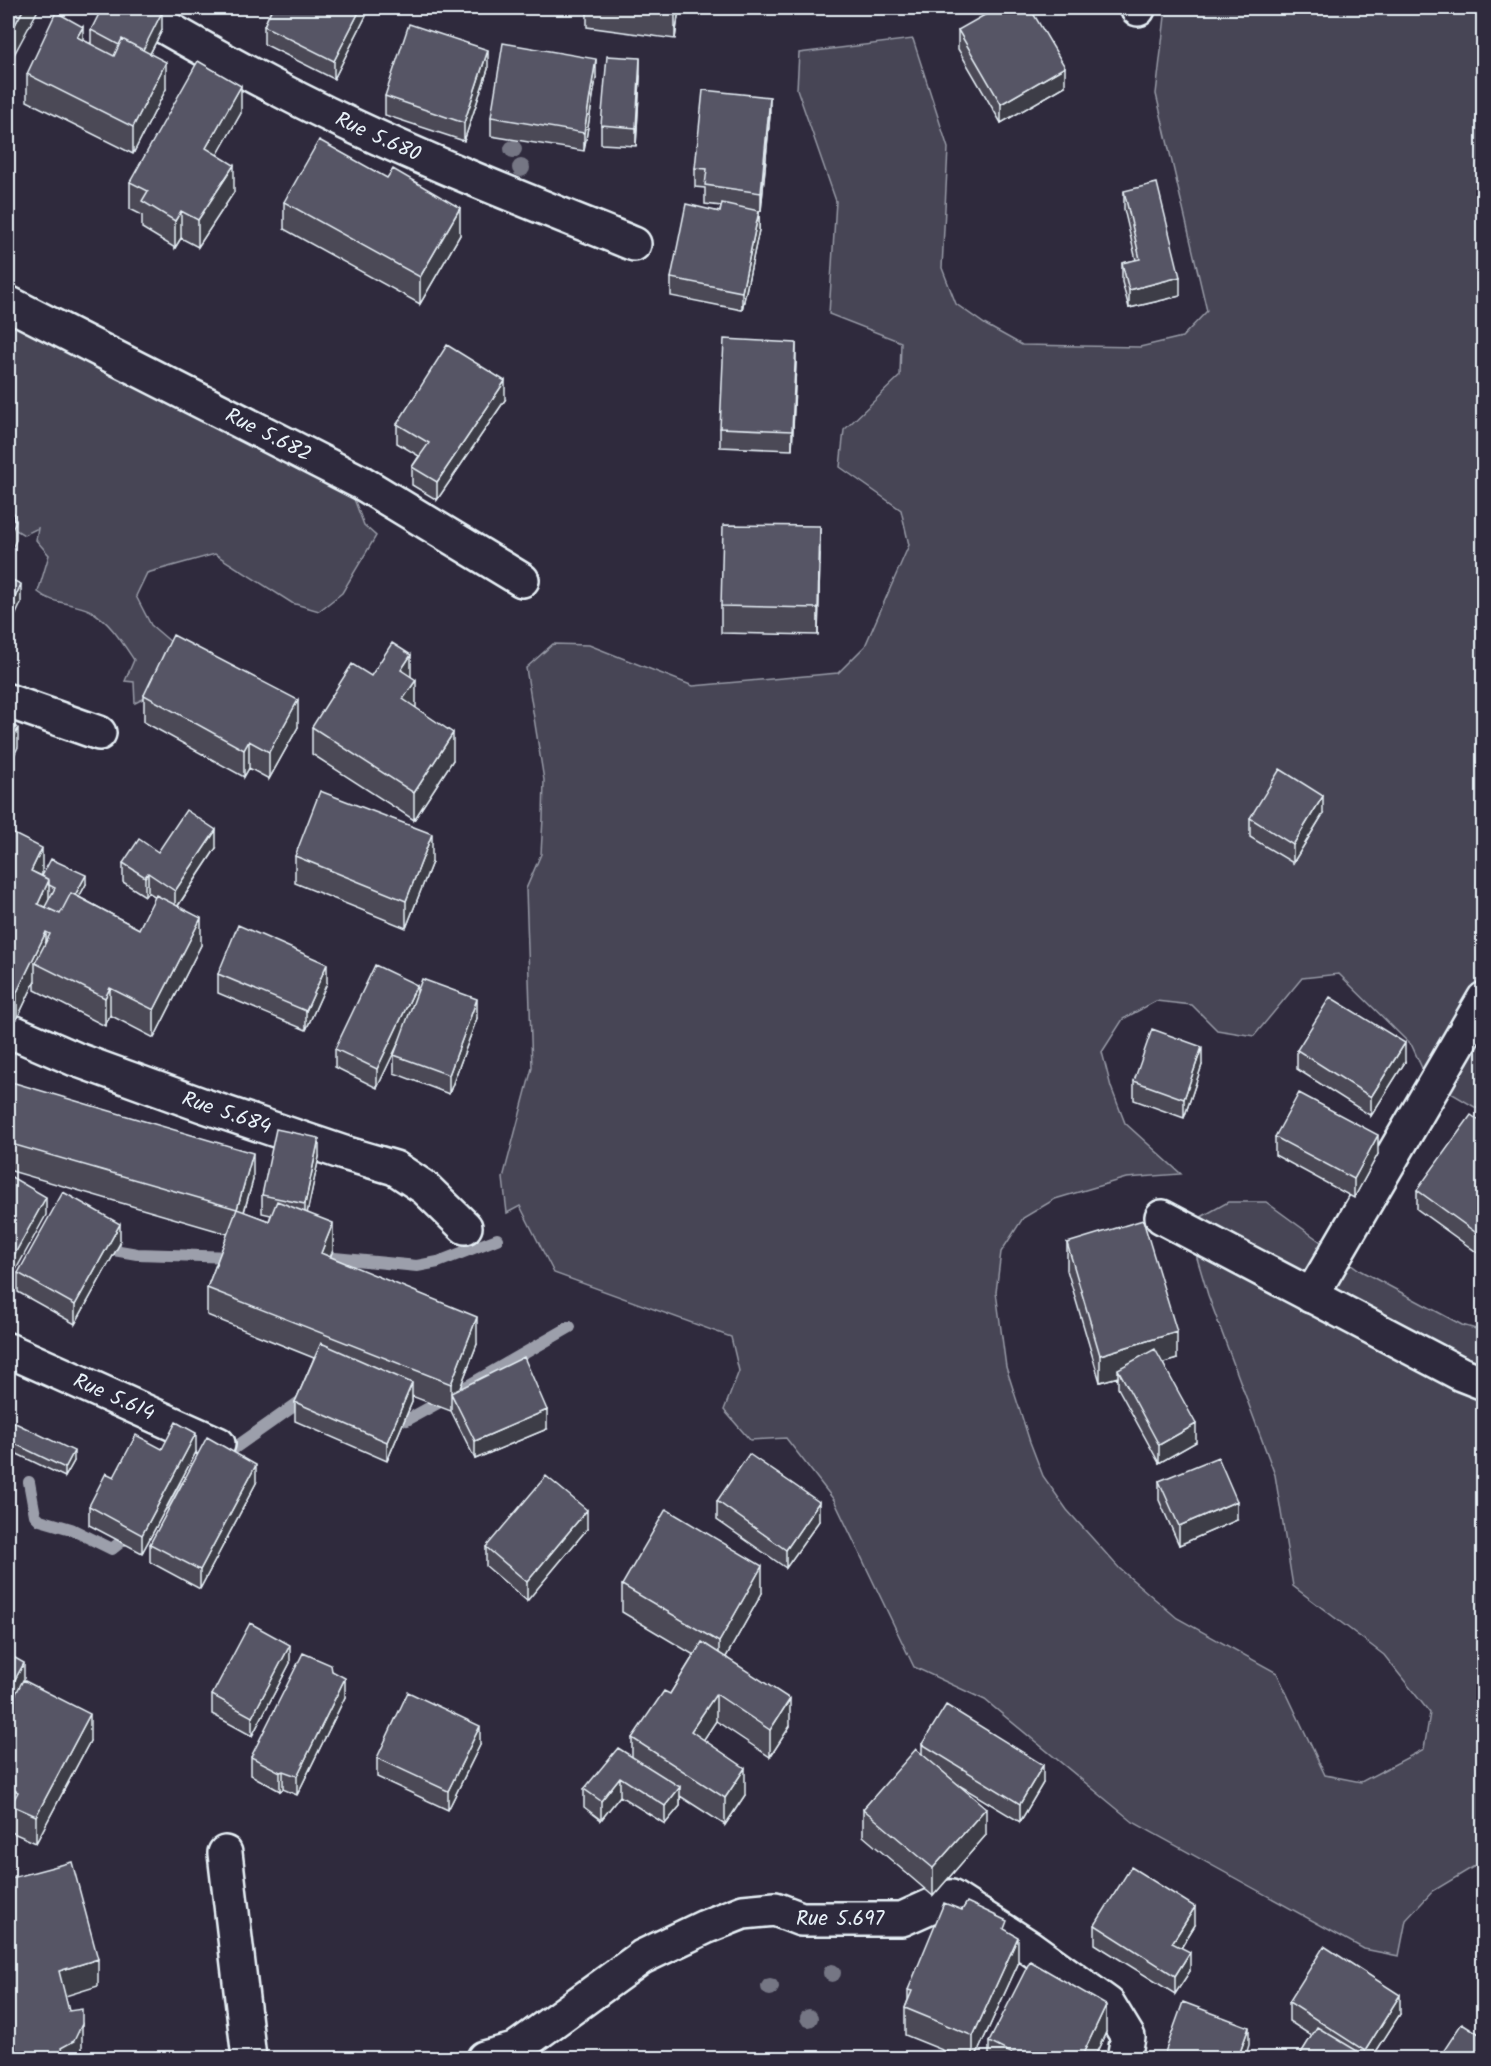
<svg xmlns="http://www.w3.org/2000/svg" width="1491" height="2066" viewBox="0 0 1491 2066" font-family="Kalam,sans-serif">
	<rect width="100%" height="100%" fill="#2f2a3d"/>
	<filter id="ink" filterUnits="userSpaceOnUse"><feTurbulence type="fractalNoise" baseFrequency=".0167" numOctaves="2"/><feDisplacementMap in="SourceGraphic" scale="12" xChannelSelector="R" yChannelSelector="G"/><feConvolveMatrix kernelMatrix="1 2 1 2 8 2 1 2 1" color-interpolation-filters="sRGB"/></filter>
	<g filter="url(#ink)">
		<path fill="#464455" stroke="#979aa6" stroke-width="1.5" d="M1166 8H1483V1112L1427 1079 1412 1046 1339 974 1302 978 1254 1036 1217 1030 1192 1005 1156 1001 1123 1019 1102 1052 1111 1087 1125 1123 1181 1174 1126 1178 1055 1199 1023 1218 1001 1252 996 1292 1006 1367 1030 1442 1043 1476 1067 1510 1120 1569 1177 1618 1277 1673 1325 1775 1361 1782 1424 1749 1430 1713 1384 1655 1293 1586 1275 1475 1208 1295 1197 1258 1194 1221 1228 1202H1266L1361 1271 1462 1325 1483 1331V1861L1433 1891 1406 1920 1399 1956 1364 1949 1133 1822 985 1700 914 1667 834 1500 786 1438 750 1440 724 1410 739 1371 731 1337 554 1273 520 1206 507 1213 503 1178 532 1068 526 889 541 854 543 818 544 780 526 668 553 644 589 645 693 686 838 673 865 646 909 545 901 510 840 467 844 430 900 376 901 342 829 314 836 201 797 89 799 53 913 39 948 148 942 268 956 304 986 325 1022 345 1140 347 1182 337 1207 311 1156 94Z
			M8 306 262 443 274 458 330 475 351 491 364 525 376 536 342 593 319 611 292 603 215 554 147 573 136 596 151 625 172 643 164 653 145 698 135 703 134 682 125 681 134 660C122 642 110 622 91 611 74 602 53 605 38 592L49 555 36 540 38 528 24 535 8 525Z"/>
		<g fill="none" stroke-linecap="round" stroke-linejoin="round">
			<path stroke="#9c9fab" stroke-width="12" d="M102 1248 137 1254 234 1257
				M314 1256 417 1266 438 1262 497 1239
				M464 1388 570 1327
				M396 1405 407 1420 447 1398
				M219 1459 308 1396
				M29 1482 35 1515 40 1520 71 1529 112 1549 133 1532
				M159 1509 189 1483"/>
			<g stroke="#e8f1f8" stroke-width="38">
				<g id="minor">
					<path id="s1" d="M132 8C204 50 278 91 353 126 445 169 540 206 634 244"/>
					<path d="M1137 8 1138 9"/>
					<path id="s2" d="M8 303 362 483 522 580"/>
					<path d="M8 701 99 733"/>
					<path id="s3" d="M8 1030 75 1059 202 1105 344 1153 395 1168 425 1188 465 1227"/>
					<path d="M1162 1217 1461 1374 1484 1383"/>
					<path d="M1311 1296 1484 999"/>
					<path id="s4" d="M8 1350 218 1444"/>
					<path d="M225 1853 249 2058"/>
					<path id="s5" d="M484 2058 514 2050 642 1957 705 1927 743 1912 775 1909 801 1919H902L951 1897 1029 1947 1108 2004 1128 2037 1124 2058"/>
				</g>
			</g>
			<use href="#minor" stroke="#2f2a3d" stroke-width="33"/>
		</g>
		<g fill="#757684">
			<circle cx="513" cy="149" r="9"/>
			<circle cx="521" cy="168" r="9"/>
			<circle cx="832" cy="1973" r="9"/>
			<circle cx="770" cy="1987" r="9"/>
			<circle cx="809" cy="2018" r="9"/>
		</g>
		<path fill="#4b4957" stroke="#e8f1f8" stroke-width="1.5" d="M272 8H370L334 79 264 44V26Z
			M587 8H679L675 39 587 27Z
			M91 30H162L150 54 166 89 133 154 27 101V74L83 40 91 44Z
			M958 30 1065 86 1001 123 958 49Z
			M488 69 464 141 385 115V96Z
			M640 77 636 146 601 144V125Z
			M596 78 584 151 491 136V117Z
			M241 113 217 155 234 192 198 247 181 238 175 248 142 228V215L130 209V182Z
			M770 115 761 211H759V230L742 310 671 296V278L720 212 721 206 705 204V188L695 187V168Z
			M387 178 460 235 420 304 284 229V202Z
			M1124 191 1180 296 1129 308 1122 282V263L1136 260 1124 209Z
			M796 362 792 450 720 447V428Z
			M505 400 437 500 412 485V467L419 456 397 443V424Z
			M820 554 818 635 721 633V606Z
			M371 676 411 677 415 708 453 760 414 820 312 754V727Z
			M144 695 298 727 269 779 249 768 244 777 144 722Z
			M1323 814 1293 863 1250 837V818Z
			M8 831 42 876 86 884 79 897 139 929 156 897 148 892 145 896 123 882V863L158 852 216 848 178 906 201 945 154 1038 110 1015 105 1026 35 990V981L17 1019 8 1015Z
			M295 856 432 862 406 928 295 883Z
			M218 974 327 983 306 1030 218 993Z
			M417 992 477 1018 449 1094 394 1073V1055L400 1039 377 1088 335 1067V1049Z
			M1297 1050 1405 1062 1371 1116 1297 1069Z
			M1202 1065 1184 1118 1134 1100V1081Z
			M8 1081 253 1180 244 1212 269 1221 271 1215 262 1213V1195L319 1157 307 1212 333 1250 330 1257 477 1344 460 1388 547 1429 475 1459 451 1411 412 1396V1402L387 1461 295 1421V1402L314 1358 207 1315V1288L228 1234 8 1170Z
			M1484 1124 1482 1256 1417 1209V1190Z
			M1275 1137 1378 1154 1354 1198 1275 1155Z
			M120 1243 75 1324 18 1292V1273Z
			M1067 1243 1177 1359 1163 1363 1196 1442 1159 1463 1118 1388V1377L1100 1382 1067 1270Z
			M8 1425 74 1461 65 1477 11 1451V1456L8 1462Z
			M162 1449 196 1452 142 1553 89 1525V1506L114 1477Z
			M1159 1481 1237 1520 1179 1545 1159 1500Z
			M256 1483 200 1589 150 1562V1544Z
			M717 1501 819 1521 786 1568 717 1520Z
			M587 1529 527 1601 486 1566V1547Z
			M622 1585 762 1593 726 1657 790 1726 770 1757 716 1721 703 1740 745 1795 725 1825 680 1796V1806L665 1824 620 1796 601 1820 584 1807V1789L632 1757V1738L670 1694 694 1655 622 1612Z
			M8 1654 24 1681 90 1741 36 1843 11 1832V1816L8 1814Z
			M290 1663 252 1736 212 1714V1695Z
			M332 1671 345 1697 297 1795 283 1789 280 1791 251 1775V1757Z
			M922 1744 1043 1783 1020 1822 959 1785 986 1835 933 1896 863 1836V1809L922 1754Z
			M480 1745 448 1810 377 1777V1758Z
			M962 1910 1007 1931 1018 1964 975 2058H962L905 2035V2008L908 2000V1990Z
			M1095 1925H1195L1181 1948 1190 1971 1175 1994 1095 1944Z
			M1289 2002 1400 2014 1372 2058H1298L1312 2036 1289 2021Z
			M1106 2032 1094 2058H989V2042Z"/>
		<path fill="#3d3c47" stroke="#e8f1f8" stroke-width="1.5" d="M24 8H39L8 66V38Z
			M361 8H370L334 79V61Z
			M676 8H679L675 39V12Z
			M162 12V30L139 75V56Z
			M83 27V54L77 37Z
			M488 50V69L464 141V123Z
			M640 58V77L636 146V128Z
			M596 59V78L584 151V133Z
			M166 62V89L133 154V127Z
			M1065 67V86L1001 123V104Z
			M241 86V113L206 175V148Z
			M770 97V115L761 211V193Z
			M234 165V192L198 247V220Z
			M460 208V235L420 304V277Z
			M181 211V238L175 248V221Z
			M759 211V230L742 310V292Z
			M1180 277V296L1129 308V290Z
			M796 343V362L792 450V431Z
			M505 381V400L437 500V482Z
			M14 513V524L16 521V540L8 557V538L12 518Z
			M820 526V554L818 635V608Z
			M21 584V603L8 632V613Z
			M411 655V682L401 670Z
			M416 680V707L403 727V699Z
			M298 700V727L269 779V752Z
			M18 728V747L8 768V750Z
			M453 733V760L414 820V793Z
			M249 741V768L244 777V750Z
			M1323 796V814L1293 863V845Z
			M216 830V848L175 910V891Z
			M432 834V862L406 928V901Z
			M42 848V876L31 871Z
			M148 873V892L145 896V877Z
			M86 875V884L62 928V919Z
			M49 880V907L47 911 38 904Z
			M201 918V945L154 1038V1010Z
			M46 932V959L35 963V981L17 1019V992Z
			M327 964V983L306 1030V1011Z
			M417 985V1004L377 1088V1069Z
			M110 988V1015L105 1026V998Z
			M477 999V1018L449 1094V1075Z
			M1405 1043V1062L1371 1116V1097Z
			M1202 1047V1065L1184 1118V1099Z
			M1378 1135V1154L1354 1198V1179Z
			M319 1138V1157L305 1223V1204Z
			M253 1153V1180L237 1236V1209Z
			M46 1197V1215L8 1284V1266Z
			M333 1223V1250L321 1281V1253Z
			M120 1224V1243L75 1324V1305Z
			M1484 1235V1253L1482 1256V1237Z
			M477 1317V1344L455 1401 451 1393V1411V1384Z
			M1177 1332V1359L1121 1376 1118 1369V1377L1100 1382V1355Z
			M412 1383V1402L387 1461V1442Z
			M547 1410V1429L475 1459V1441Z
			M1196 1424V1442L1159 1463V1445Z
			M196 1433V1452L142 1553V1535Z
			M11 1437V1456L8 1462V1443Z
			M74 1451V1461L65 1477V1468Z
			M256 1465V1483L200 1589V1570Z
			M1237 1501V1520L1179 1545V1526Z
			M819 1502V1521L786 1568V1550Z
			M587 1510V1529L527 1601V1582Z
			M762 1566V1593L719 1669V1642Z
			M290 1645V1663L252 1736V1717Z
			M24 1663V1690L8 1719V1692Z
			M345 1678V1697L297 1795V1776Z
			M716 1694V1721L691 1759V1731Z
			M790 1699V1726L770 1757V1730Z
			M90 1714V1741L36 1843V1816Z
			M480 1726V1745L448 1810V1791Z
			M1043 1765V1783L1020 1822V1804Z
			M745 1768V1795L725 1825V1798Z
			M283 1771V1789L280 1791V1772Z
			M620 1777V1796L601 1820V1801Z
			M680 1787V1806L665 1824V1806Z
			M986 1808V1835L933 1896V1868Z
			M1195 1907V1925L1172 1962V1943Z
			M1018 1937V1964L975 2058H973V2036Z
			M1190 1952V1971L1175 1994V1976Z
			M98 1959V1986L59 1998V1971Z
			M1400 1995V2014L1372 2058H1365V2051Z
			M1106 2005V2032L1094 2058H1081Z
			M82 2024V2051L78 2058H61V2048Z
			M1249 2027V2045L1245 2058H1238Z"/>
		<path fill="#575565" stroke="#e8f1f8" stroke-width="1.5" d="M8 8H24L8 38Z
			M102 8H154L162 12 143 50 122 39 119 45 91 30Z
			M272 8H361L334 61 264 26Z
			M643 8H676L675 12Z
			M997 8H1030L1065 67 1001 104 958 30Z
			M56 12 83 27 77 37 114 56 122 39 166 62 133 127 27 74Z
			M409 24 488 50 464 123 385 96Z
			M503 43 596 59 584 133 491 117Z
			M607 56 640 58 636 128 601 125Z
			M198 61 241 86 206 148 234 165 198 220 181 211 175 221 142 201 148 191 130 182Z
			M703 90 770 97 761 193 705 185 707 169 695 168Z
			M319 140 387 178 393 169 460 208 420 277 284 202Z
			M1157 183 1180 277 1129 290 1122 263 1140 259 1124 191Z
			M722 203 759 211 742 292 671 278 686 204 720 212Z
			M724 339 796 343 792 431 720 428Z
			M447 345 505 381 437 482 412 467 429 443 397 424Z
			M8 509 14 513 12 518 16 521 8 538Z
			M723 525 820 526 818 608 721 606Z
			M8 578 21 584 8 613Z
			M173 635 298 700 269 752 249 741 244 750 144 695Z
			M392 643 411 655 401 670 416 680 403 699 453 733 414 793 312 727 352 664 371 676Z
			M8 723 18 728 8 750Z
			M1280 769 1323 796 1293 845 1250 818Z
			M320 791 432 834 406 901 295 856Z
			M186 810 216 830 175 891 148 873 145 877 123 863 139 839 158 852Z
			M8 831 42 848 31 871 49 880 38 904 60 914 71 893 139 929 156 895 201 918 154 1010 110 988 105 998 35 963 50 934 46 932 17 992 8 988Z
			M51 859 86 875 75 895 71 893 60 914 45 907 55 888 49 885V880L42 876Z
			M238 925 327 964 306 1011 218 974Z
			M375 965 417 985 377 1069 335 1049Z
			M422 979 477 999 449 1075 394 1055Z
			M1330 997 1405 1043 1371 1097 1297 1050Z
			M1152 1029 1202 1047 1184 1099 1134 1081Z
			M8 1081 253 1153 237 1209 269 1221 277 1201 333 1223 321 1253 477 1317 451 1384 207 1288 237 1209 8 1143Z
			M1299 1093 1378 1135 1354 1179 1275 1137Z
			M1471 1115 1484 1124V1235L1482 1237 1417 1190Z
			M276 1129 319 1138 305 1204 262 1195Z
			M8 1175 46 1197 8 1266Z
			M63 1192 120 1224 75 1305 18 1273Z
			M1143 1220 1177 1332 1100 1355 1067 1243Z
			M321 1343 412 1383 387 1442 295 1402Z
			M1155 1349 1196 1424 1159 1445 1118 1369Z
			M524 1357 547 1410 475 1441 451 1393Z
			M9 1420 74 1451 65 1468 11 1442V1437L8 1436V1425Z
			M176 1422 196 1433 142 1535 89 1506 106 1473 114 1477 136 1435 162 1449Z
			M207 1437 256 1465 200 1570 150 1544Z
			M749 1454 819 1502 786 1550 717 1501Z
			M1218 1457 1237 1501 1179 1526 1159 1481Z
			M546 1476 587 1510 527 1582 486 1547Z
			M666 1509 762 1566 719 1642 622 1585Z
			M250 1623 290 1645 252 1717 212 1695Z
			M702 1642 790 1699 770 1730 716 1694 691 1731 745 1768 725 1798 632 1738 664 1691 670 1694Z
			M303 1653 331 1665 332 1671 345 1678 297 1776 283 1771 280 1772 251 1757Z
			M8 1654 24 1663 8 1692Z
			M23 1680 90 1714 36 1816 11 1805 18 1792 8 1787V1709Z
			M408 1692 480 1726 448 1791 377 1758Z
			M946 1705 1043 1765 1020 1804 922 1744Z
			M618 1748 680 1787 665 1806 620 1777 601 1801 584 1789Z
			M916 1749 986 1808 933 1868 863 1809Z
			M72 1862 98 1959 59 1971 69 2011 82 2009V2024L74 2041 61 2048 63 2058H8V1879Z
			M1131 1867 1195 1907 1172 1943 1190 1952 1175 1976 1095 1925Z
			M967 1902 1007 1921 1004 1929 1018 1937 973 2036 905 2008 912 1991 908 1990 944 1903 962 1910Z
			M1324 1946 1400 1995 1365 2051 1289 2002Z
			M1030 1961 1106 2005 1081 2058H1021L989 2042Z
			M1183 2002 1249 2027 1238 2058H1163Z
			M1462 2023 1484 2037V2058H1439Z
			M1317 2027 1369 2058H1298Z"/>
	</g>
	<g text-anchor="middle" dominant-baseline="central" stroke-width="6" stroke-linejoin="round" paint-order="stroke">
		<g font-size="21" fill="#e8f1f8" stroke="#2f2a3d">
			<text stroke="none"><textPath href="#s1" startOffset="278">Rue 5.680</textPath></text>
			<text stroke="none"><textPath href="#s2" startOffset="292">Rue 5.682</textPath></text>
			<text stroke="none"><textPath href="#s3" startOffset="234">Rue 5.684</textPath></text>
			<text stroke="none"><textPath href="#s4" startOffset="116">Rue 5.614</textPath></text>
			<text stroke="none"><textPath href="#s5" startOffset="399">Rue 5.697</textPath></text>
		</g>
	</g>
	<rect width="1491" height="2066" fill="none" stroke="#2f2a3d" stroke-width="30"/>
	<rect x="15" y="15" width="1461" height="2036" fill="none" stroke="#e8f1f8" stroke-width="2" filter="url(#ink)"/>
</svg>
